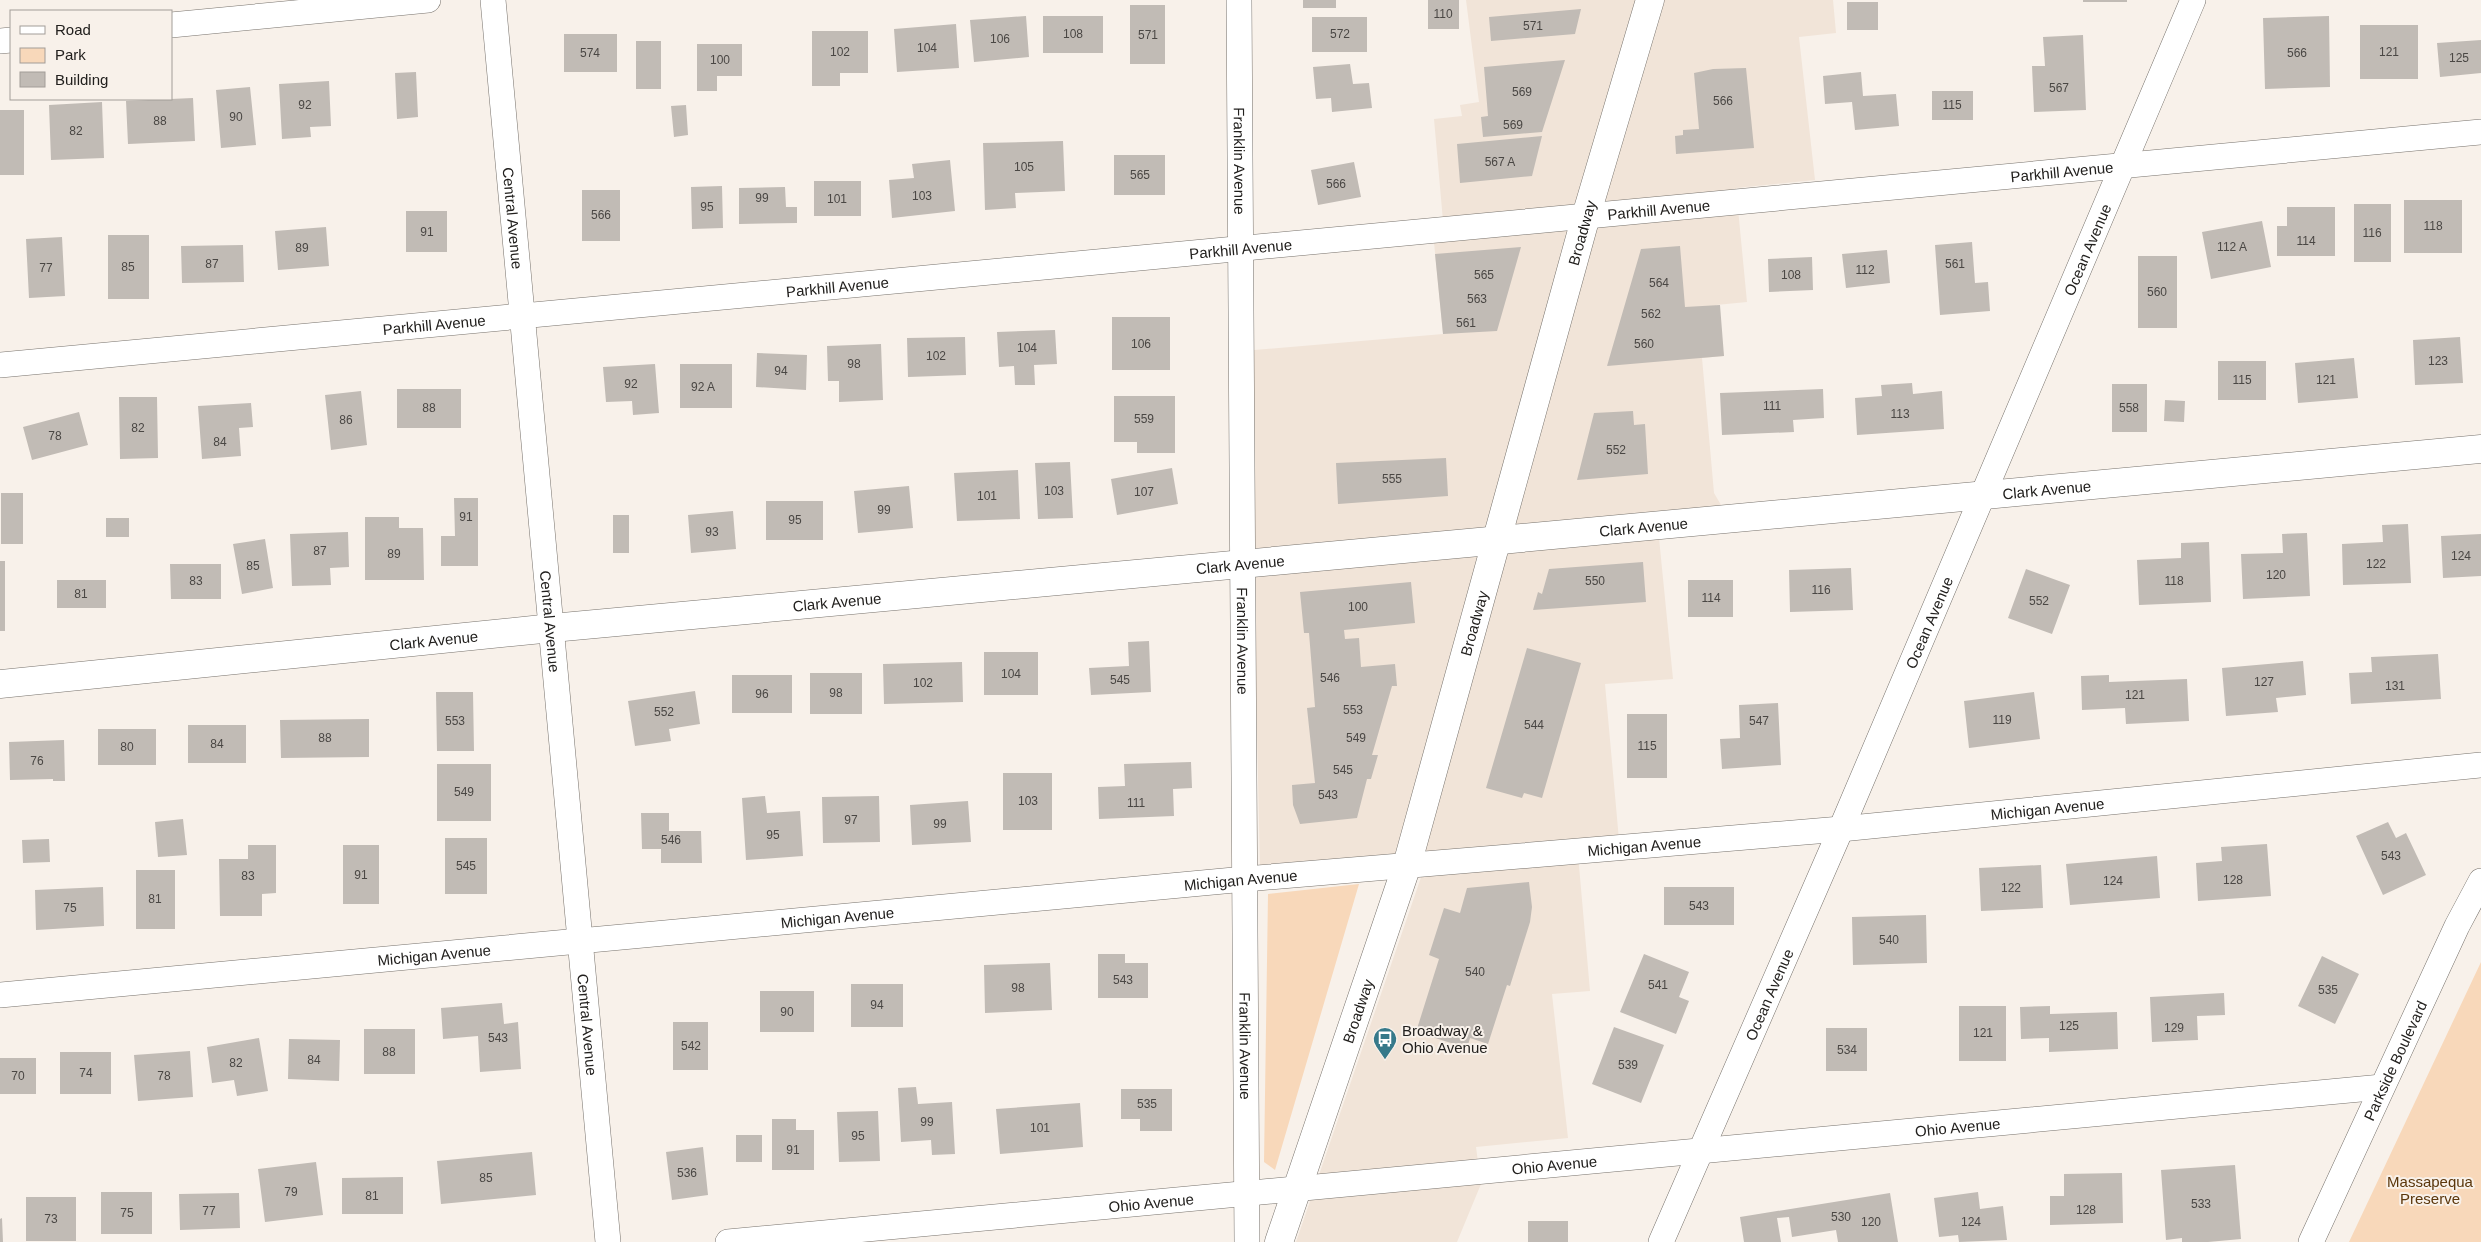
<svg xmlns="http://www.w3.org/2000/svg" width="2481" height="1242" viewBox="0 0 2481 1242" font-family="Arial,sans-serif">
	<rect width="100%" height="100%" fill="#f8f1ea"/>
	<path fill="#f1e4d8" d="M1466 0H1833L1836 33 1799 37 1815 180 1736 188 1747 302 1716 305 1724 356 1702 358 1714 493 1724 510 1657 518 1673 679 1605 684 1619 840 1577 843 1590 991 1552 994 1568 1138 1476 1147 1481 1184 1457 1242H1296L1429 854 1260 868 1253 552 1242 351 1443 334 1432 222 1443 221 1434 119 1462 116 1460 105 1479 102Z"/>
	<path fill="#f8d8ba" d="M1359 884 1275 1170 1264 1162 1268 894Z
		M2481 962V1242H2349Z"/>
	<path fill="#c1bbb5" d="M1303 0H1336V8H1303Z
		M1428 0H1459V29H1428Z
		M2083 0H2127V2H2083Z
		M1847 2H1878V30H1847Z
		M1130 5H1165V64H1130Z
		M1581 9 1575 34 1491 41 1489 17Z
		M1026 16 1029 57 974 62 970 20Z
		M1043 16H1103V53H1043Z
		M2329 16 2330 87 2265 89 2263 18Z
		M1312 17H1367V52H1312Z
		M956 24 959 68 897 72 894 29Z
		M2360 25H2418V79H2360Z
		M812 31H868V73H840V86H812Z
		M564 34H617V72H564Z
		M2083 35 2086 110 2034 112 2032 66H2045L2043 37Z
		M2481 40V73L2440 77 2437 43Z
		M636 41H661V89H636Z
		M697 44H742V76H717V91H697Z
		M1565 60 1542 132 1483 137 1481 117 1488 116 1484 67Z
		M1350 64 1353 84 1369 83 1372 108 1332 112 1331 98 1316 99 1313 67Z
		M1746 68 1754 148 1676 154 1675 136 1683 135V130L1699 129 1694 73 1713 69Z
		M416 72 418 117 397 119 395 73Z
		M1861 72 1863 96 1896 94 1899 126 1855 130 1852 102 1825 104 1823 76Z
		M329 81 331 126 310 127 311 137 282 139 279 84Z
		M250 87 256 145 221 148 216 90Z
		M1932 91H1973V120H1932Z
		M193 98 195 141 128 144 126 101Z
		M102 102 104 158 51 160 49 105Z
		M686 105 688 135 674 137 671 106Z
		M0 110H24V175H0Z
		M1542 136 1532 176 1460 183 1457 144Z
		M1063 141 1065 191 1015 193 1016 208 985 210 983 143Z
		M1114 155H1165V195H1114Z
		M950 160 955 211 892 218 889 180 914 178 912 164Z
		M1354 162 1361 197 1318 205 1311 170Z
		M814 181H861V216H814Z
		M722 186 723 228 692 229 691 187Z
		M785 187 786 207H797V223L739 224V188Z
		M582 190H620V241H582Z
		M2404 200H2462V253H2404Z
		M2354 204H2391V262H2354Z
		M2287 207H2335V256H2277V226H2287Z
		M406 211H447V252H406Z
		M2262 221 2271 267 2211 279 2202 232Z
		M326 227 329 266 278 270 275 231Z
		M108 235H149V299H108Z
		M62 237 65 296 29 298 26 239Z
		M1972 242 1975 283 1988 282 1990 311 1940 315 1935 245Z
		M243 245 244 282 182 283 181 246Z
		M1680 246 1685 307 1720 305 1724 356 1607 366 1641 249Z
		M1521 247 1497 331 1443 334 1435 254Z
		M1887 250 1890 283 1846 288 1842 254Z
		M2138 256H2177V328H2138Z
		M1812 257 1813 290 1769 292 1768 259Z
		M1112 317H1170V370H1112Z
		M1055 330 1057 364 1034 365 1035 385H1015L1014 366 999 367 997 332Z
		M965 337 966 375 908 377 907 338Z
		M2460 337 2463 383 2415 385 2413 340Z
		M881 344 883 400 839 402V381H828L827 346Z
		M757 353 807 355 806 390 756 387Z
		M2354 358 2358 398 2298 403 2295 363Z
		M2218 361H2266V400H2218Z
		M655 364 659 413 633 415 632 401 606 402 603 367Z
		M680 364H732V408H680Z
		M1912 383 1913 394 1942 391 1944 429 1857 435 1855 398 1882 396 1881 385Z
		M2112 384H2147V432H2112Z
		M397 389H461V428H397Z
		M1823 389 1824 418 1793 420 1794 432 1722 435 1720 393Z
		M361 391 367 445 331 450 325 395Z
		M1114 396H1175V453H1137V442H1114Z
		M119 397H157L158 458 120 459Z
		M2165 400 2185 401 2184 422 2164 421Z
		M251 403 253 427 239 428 241 456 202 459 198 406Z
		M1633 411 1634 425 1645 424 1648 474 1577 480 1594 413Z
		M79 412 88 445 32 460 23 427Z
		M1446 458 1448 496 1338 504 1336 463Z
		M1070 462 1073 518 1038 519 1035 463Z
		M1172 468 1178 504 1117 515 1111 479Z
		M1018 470 1020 519 957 521 954 473Z
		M909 486 913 528 858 533 854 491Z
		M1 493H23V544H1Z
		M454 498H478V566H441V536H455Z
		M766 501H823V540H766Z
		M733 511 736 549 691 553 688 515Z
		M613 515H629V553H613Z
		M365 517H399V528H423L424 580H365Z
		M106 518H129V537H106Z
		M2408 524 2411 583 2343 585 2342 544 2383 542 2382 525Z
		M348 532 349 567 330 568 331 585 292 586 290 534Z
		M2307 533 2310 596 2243 599 2241 554 2283 553 2282 534Z
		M2481 534V576L2443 578 2441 536Z
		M265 539 273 588 242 594 233 544Z
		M2209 542 2211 602 2139 605 2137 560 2181 558V543Z
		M0 561H5V631H0Z
		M1643 562 1646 602 1533 610 1538 592 1542 594 1549 569Z
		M170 564H221V599H171Z
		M1851 568 1853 610 1790 612 1789 570Z
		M2026 569 2070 585 2052 634 2008 618Z
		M57 580H106V608H57Z
		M1688 580H1733V617H1688Z
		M1411 582 1415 623 1344 630 1345 639 1359 638 1361 667 1395 664 1397 686H1392L1372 755H1378L1371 779H1367L1357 818 1300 824 1293 805 1292 785 1315 783 1307 708 1315 707 1309 633H1304L1300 592Z
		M1149 641 1151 692 1091 695 1089 668 1129 666 1128 642Z
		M1527 648 1581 663 1542 798 1524 793 1522 798 1486 788Z
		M984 652H1038V695H984Z
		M2438 654 2441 699 2351 704 2349 673 2372 672 2371 657Z
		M2303 661 2306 695 2276 698 2278 712 2226 716 2222 668Z
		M962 662 963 702 884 704 883 664Z
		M810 673H862V714H810Z
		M732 675H792V713H732Z
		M2109 675V682L2187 679 2189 721 2126 724 2125 708 2082 710 2081 676Z
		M695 691 700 724 669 729 671 741 635 746 628 701Z
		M436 692H473L474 751H437Z
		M2034 692 2040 739 1969 748 1964 701Z
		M1778 703 1781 765 1722 769 1720 739 1740 738 1739 705Z
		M1627 714H1667V778H1627Z
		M369 719V757L281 758 280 720Z
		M188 725H246V763H188Z
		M98 729H156V765H98Z
		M64 740 65 781H53V779L10 780 9 742Z
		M1191 762 1192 788 1173 789 1174 816 1099 819 1098 787 1125 786 1124 764Z
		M437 764H491V821H437Z
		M1003 773H1052V830H1003Z
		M765 796 767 813 800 811 803 856 746 860 742 798Z
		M879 796 880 842 823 843 822 797Z
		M968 801 971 842 912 845 910 805Z
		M641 813H669V831H701L702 863H661V849H642Z
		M183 819 187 855 158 857 155 822Z
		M2388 822 2396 838 2406 833 2426 875 2383 895 2356 836Z
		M445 838H487V894H445Z
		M49 839 50 862 23 863 22 840Z
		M2267 844 2271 896 2198 901 2196 863 2222 861 2221 847Z
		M248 845H276V893L262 894V916H220L219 859H248Z
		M343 845H379V904H343Z
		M2157 856 2160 898 2070 905 2066 864Z
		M2041 865 2043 908 1981 911 1979 868Z
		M136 870H175V929H136Z
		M1529 882 1532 907 1530 922 1510 986 1507 985 1488 1044 1470 1038 1467 1048 1416 1032 1439 959 1429 955 1444 908 1460 913 1467 888Z
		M103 887 104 926 36 930 35 890Z
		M1664 887H1734V925H1664Z
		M1926 915 1927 963 1853 965 1852 917Z
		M1098 954H1125V963H1148V998H1098Z
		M1644 954 1689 972 1679 997 1689 1001 1676 1034 1620 1012Z
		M2322 956 2359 974 2335 1024 2298 1006Z
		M1050 963 1052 1010 985 1013 984 965Z
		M851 984H903V1027H851Z
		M760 991H814V1032H760Z
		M2224 993 2225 1015 2197 1016 2198 1040 2152 1042 2150 997Z
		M502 1003 504 1024 518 1022 521 1069 480 1072 478 1036 443 1039 441 1008Z
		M1959 1006H2006V1061H1959Z
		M2050 1006V1014L2117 1012 2118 1049 2049 1052V1038L2021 1039 2020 1007Z
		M673 1022H708V1070H673Z
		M1614 1027 1664 1045 1641 1103 1592 1084Z
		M1826 1028H1867V1071H1826Z
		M364 1029H415V1074H364Z
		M259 1038 268 1091 237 1096 234 1080 212 1083 207 1047Z
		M289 1039 340 1040 339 1081 288 1079Z
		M190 1051 193 1097 138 1101 134 1055Z
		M60 1052H111V1094H60Z
		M0 1058H36V1094H0Z
		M916 1087 918 1104 952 1102 955 1154 932 1155 931 1140 901 1142 898 1088Z
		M1121 1089H1172V1131H1140V1119H1121Z
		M1080 1103 1083 1147 1000 1154 996 1109Z
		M878 1111 880 1161 839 1162 837 1112Z
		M772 1119H796V1130H814V1170H772Z
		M736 1135H762V1162H736Z
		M703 1147 708 1195 672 1200 666 1152Z
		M532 1152 536 1195 441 1204 437 1161Z
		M316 1162 323 1215 265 1222 258 1169Z
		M2235 1165 2241 1239 2208 1242H2182V1238L2166 1240 2161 1170Z
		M2122 1173 2123 1223 2050 1225V1196H2064V1174Z
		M403 1177V1214H342V1178Z
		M101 1192H152V1234H101Z
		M1978 1192 1980 1209 2003 1206 2007 1240 1959 1242 1958 1235 1939 1237 1934 1198Z
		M239 1193 240 1228 180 1230 179 1194Z
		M1890 1193 1898 1242H1838L1836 1230 1792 1237 1789 1217 1777 1218 1781 1242H1744L1740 1217Z
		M26 1197H76V1241H26Z
		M2 1218 3 1242H0V1219Z
		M1528 1221H1568V1242H1528Z"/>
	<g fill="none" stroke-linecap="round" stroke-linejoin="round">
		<g stroke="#77726c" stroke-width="26">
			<g id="street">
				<path id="s1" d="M493 0 608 1242"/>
				<path id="s2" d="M1239 0 1247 1242"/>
				<path d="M171 25 428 0"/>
				<path d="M0 41 11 40"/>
				<path id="s3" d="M0 365 2481 132"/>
				<path id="s4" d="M0 995 1245 879 1841 829 2481 765"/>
				<path id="s5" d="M728 1242 2382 1087"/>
				<path id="s6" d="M1661 1242 1841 829 2193 0"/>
				<path id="s7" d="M2311 1242 2457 926 2481 881"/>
			</g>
		</g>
		<g stroke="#77726c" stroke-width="29">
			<g id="secondary">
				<path id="s8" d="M0 684 552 628 2481 449"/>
				<path id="s9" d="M1279 1242 1407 865 1586 216 1650 0"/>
			</g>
		</g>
		<use href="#street" stroke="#fff" stroke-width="25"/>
		<use href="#secondary" stroke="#fff" stroke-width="28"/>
	</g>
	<defs>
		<g id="bus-pin" transform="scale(1.25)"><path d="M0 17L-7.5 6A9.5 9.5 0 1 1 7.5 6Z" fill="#36798a" stroke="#f8f1ea"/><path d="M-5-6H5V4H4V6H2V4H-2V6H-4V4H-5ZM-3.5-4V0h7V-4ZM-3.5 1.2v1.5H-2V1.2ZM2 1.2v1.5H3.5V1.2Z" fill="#fff"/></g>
	</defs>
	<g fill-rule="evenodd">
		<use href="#bus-pin" x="1385" y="1039"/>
	</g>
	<g text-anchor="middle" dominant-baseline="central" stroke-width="4" stroke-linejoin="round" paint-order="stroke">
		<g font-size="12" fill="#4a4744">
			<text x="1443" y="14">110</text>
			<text x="1533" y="26">571</text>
			<text x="1073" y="34">108</text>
			<text x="1340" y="34">572</text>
			<text x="1148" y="35">571</text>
			<text x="1000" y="39">106</text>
			<text x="927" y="48">104</text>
			<text x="840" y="52">102</text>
			<text x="2389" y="52">121</text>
			<text x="590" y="53">574</text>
			<text x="2297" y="53">566</text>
			<text x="2459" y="58">125</text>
			<text x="720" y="60">100</text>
			<text x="2059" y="88">567</text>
			<text x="1522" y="92">569</text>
			<text x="1723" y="101">566</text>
			<text x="305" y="105">92</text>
			<text x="1952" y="105">115</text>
			<text x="236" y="117">90</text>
			<text x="160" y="121">88</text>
			<text x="1513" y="125">569</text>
			<text x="76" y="131">82</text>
			<text x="1500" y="162">567 A</text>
			<text x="1024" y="167">105</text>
			<text x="1140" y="175">565</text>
			<text x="1336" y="184">566</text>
			<text x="922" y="196">103</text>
			<text x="762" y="198">99</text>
			<text x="837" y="199">101</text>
			<text x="707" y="207">95</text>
			<text x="601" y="215">566</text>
			<text x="2433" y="226">118</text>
			<text x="427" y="232">91</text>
			<text x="2372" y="233">116</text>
			<text x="2306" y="241">114</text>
			<text x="2232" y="247">112 A</text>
			<text x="302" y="248">89</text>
			<text x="212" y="264">87</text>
			<text x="1955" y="264">561</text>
			<text x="128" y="267">85</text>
			<text x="46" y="268">77</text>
			<text x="1865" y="270">112</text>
			<text x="1484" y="275">565</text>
			<text x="1791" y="275">108</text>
			<text x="1659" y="283">564</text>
			<text x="2157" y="292">560</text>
			<text x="1477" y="299">563</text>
			<text x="1651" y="314">562</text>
			<text x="1466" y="323">561</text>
			<text x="1141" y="344">106</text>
			<text x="1644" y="344">560</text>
			<text x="1027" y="348">104</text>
			<text x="936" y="356">102</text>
			<text x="2438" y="361">123</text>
			<text x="854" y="364">98</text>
			<text x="781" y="371">94</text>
			<text x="2242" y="380">115</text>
			<text x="2326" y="380">121</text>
			<text x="631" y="384">92</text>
			<text x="703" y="387">92 A</text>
			<text x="1772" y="406">111</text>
			<text x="429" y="408">88</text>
			<text x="2129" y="408">558</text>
			<text x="1900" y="414">113</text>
			<text x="1144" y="419">559</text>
			<text x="346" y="420">86</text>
			<text x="138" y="428">82</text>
			<text x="55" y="436">78</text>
			<text x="220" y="442">84</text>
			<text x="1616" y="450">552</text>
			<text x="1392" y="479">555</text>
			<text x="1054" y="491">103</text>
			<text x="1144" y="492">107</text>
			<text x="987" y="496">101</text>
			<text x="884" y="510">99</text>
			<text x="466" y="517">91</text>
			<text x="795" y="520">95</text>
			<text x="712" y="532">93</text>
			<text x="320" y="551">87</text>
			<text x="394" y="554">89</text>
			<text x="2461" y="556">124</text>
			<text x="2376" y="564">122</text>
			<text x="253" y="566">85</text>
			<text x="2276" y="575">120</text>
			<text x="196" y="581">83</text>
			<text x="1595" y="581">550</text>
			<text x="2174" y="581">118</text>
			<text x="1821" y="590">116</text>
			<text x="81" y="594">81</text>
			<text x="1711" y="598">114</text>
			<text x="2039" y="601">552</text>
			<text x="1358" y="607">100</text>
			<text x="1011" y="674">104</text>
			<text x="1330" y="678">546</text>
			<text x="1120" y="680">545</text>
			<text x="2264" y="682">127</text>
			<text x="923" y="683">102</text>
			<text x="2395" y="686">131</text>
			<text x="836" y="693">98</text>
			<text x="762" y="694">96</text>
			<text x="2135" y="695">121</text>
			<text x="1353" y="710">553</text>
			<text x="664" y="712">552</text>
			<text x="2002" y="720">119</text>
			<text x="455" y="721">553</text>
			<text x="1759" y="721">547</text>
			<text x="1534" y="725">544</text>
			<text x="325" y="738">88</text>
			<text x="1356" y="738">549</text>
			<text x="217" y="744">84</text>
			<text x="1647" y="746">115</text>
			<text x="127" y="747">80</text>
			<text x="37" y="761">76</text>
			<text x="1343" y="770">545</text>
			<text x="464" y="792">549</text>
			<text x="1328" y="795">543</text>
			<text x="1028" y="801">103</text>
			<text x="1136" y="803">111</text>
			<text x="851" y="820">97</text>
			<text x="940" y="824">99</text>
			<text x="773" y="835">95</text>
			<text x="671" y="840">546</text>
			<text x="2391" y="856">543</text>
			<text x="466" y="866">545</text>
			<text x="361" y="875">91</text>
			<text x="248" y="876">83</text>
			<text x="2233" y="880">128</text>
			<text x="2113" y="881">124</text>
			<text x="2011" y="888">122</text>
			<text x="155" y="899">81</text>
			<text x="1699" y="906">543</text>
			<text x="70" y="908">75</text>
			<text x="1889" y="940">540</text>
			<text x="1475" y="972">540</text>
			<text x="1123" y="980">543</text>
			<text x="1658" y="985">541</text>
			<text x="1018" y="988">98</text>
			<text x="2328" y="990">535</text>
			<text x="877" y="1005">94</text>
			<text x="787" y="1012">90</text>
			<text x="2069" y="1026">125</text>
			<text x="2174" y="1028">129</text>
			<text x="1983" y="1033">121</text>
			<text x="498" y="1038">543</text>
			<text x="691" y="1046">542</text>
			<text x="1847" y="1050">534</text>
			<text x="389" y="1052">88</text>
			<text x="314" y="1060">84</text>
			<text x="236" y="1063">82</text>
			<text x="1628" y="1065">539</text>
			<text x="86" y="1073">74</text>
			<text x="18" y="1076">70</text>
			<text x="164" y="1076">78</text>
			<text x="1147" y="1104">535</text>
			<text x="927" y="1122">99</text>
			<text x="1040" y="1128">101</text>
			<text x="858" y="1136">95</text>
			<text x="793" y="1150">91</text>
			<text x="687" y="1173">536</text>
			<text x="486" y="1178">85</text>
			<text x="291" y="1192">79</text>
			<text x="372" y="1196">81</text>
			<text x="2201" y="1204">533</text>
			<text x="2086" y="1210">128</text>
			<text x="209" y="1211">77</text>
			<text x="127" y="1213">75</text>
			<text x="1841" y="1217">530</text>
			<text x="51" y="1219">73</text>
			<text x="1871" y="1222">120</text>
			<text x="1971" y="1222">124</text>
		</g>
		<g font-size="15" fill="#22201e" stroke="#f8f1ea">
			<text stroke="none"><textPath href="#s2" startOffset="161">Franklin Avenue</textPath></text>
			<text stroke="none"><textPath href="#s3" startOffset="2071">Parkhill Avenue</textPath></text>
			<text stroke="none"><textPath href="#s3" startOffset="1666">Parkhill Avenue</textPath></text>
			<text stroke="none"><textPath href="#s1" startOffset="219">Central Avenue</textPath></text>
			<text stroke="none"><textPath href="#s9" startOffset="1054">Broadway</textPath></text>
			<text stroke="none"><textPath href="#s3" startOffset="1246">Parkhill Avenue</textPath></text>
			<text stroke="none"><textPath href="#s6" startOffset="1080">Ocean Avenue</textPath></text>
			<text stroke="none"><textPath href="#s3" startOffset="841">Parkhill Avenue</textPath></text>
			<text stroke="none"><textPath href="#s3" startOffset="436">Parkhill Avenue</textPath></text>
			<text stroke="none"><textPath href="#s8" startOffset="2056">Clark Avenue</textPath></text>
			<text stroke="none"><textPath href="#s8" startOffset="1651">Clark Avenue</textPath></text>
			<text stroke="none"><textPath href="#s8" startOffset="1246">Clark Avenue</textPath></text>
			<text stroke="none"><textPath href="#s8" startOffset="841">Clark Avenue</textPath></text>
			<text stroke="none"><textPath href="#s1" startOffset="624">Central Avenue</textPath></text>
			<text stroke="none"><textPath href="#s6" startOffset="675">Ocean Avenue</textPath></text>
			<text stroke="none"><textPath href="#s9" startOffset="649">Broadway</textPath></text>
			<text stroke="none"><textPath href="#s8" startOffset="436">Clark Avenue</textPath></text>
			<text stroke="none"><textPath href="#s2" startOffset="641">Franklin Avenue</textPath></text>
			<text stroke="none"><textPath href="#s4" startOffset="2056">Michigan Avenue</textPath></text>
			<text stroke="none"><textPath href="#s4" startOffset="1651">Michigan Avenue</textPath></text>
			<text stroke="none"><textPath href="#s4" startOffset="1246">Michigan Avenue</textPath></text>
			<text stroke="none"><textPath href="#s4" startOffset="841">Michigan Avenue</textPath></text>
			<text stroke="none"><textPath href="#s4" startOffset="436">Michigan Avenue</textPath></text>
			<text stroke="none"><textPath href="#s6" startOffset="270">Ocean Avenue</textPath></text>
			<text stroke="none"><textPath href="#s9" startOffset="244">Broadway</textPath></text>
			<text stroke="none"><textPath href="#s1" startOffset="1029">Central Avenue</textPath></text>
			<text stroke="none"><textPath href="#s2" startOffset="1046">Franklin Avenue</textPath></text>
			<text stroke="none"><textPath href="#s7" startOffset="200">Parkside Boulevard</textPath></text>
			<text stroke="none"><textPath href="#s5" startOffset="1235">Ohio Avenue</textPath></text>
			<text stroke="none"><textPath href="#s5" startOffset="830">Ohio Avenue</textPath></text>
			<text stroke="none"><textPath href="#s5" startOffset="425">Ohio Avenue</textPath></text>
		</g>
		<g font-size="15" fill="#22201e" stroke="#f8f1ea" text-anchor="start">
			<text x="1402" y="1030">Broadway &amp;<tspan x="1402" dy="17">Ohio Avenue</tspan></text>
		</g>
		<g font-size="15" fill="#5b370c" stroke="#f8f1ea">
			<text x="2430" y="1181">Massapequa<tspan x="2430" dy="17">Preserve</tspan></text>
		</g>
	</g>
	<rect x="10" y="10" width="162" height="90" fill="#f8f1ea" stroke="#a29d98"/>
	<rect x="20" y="26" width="25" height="8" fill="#ffffff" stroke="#a29d98"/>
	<text x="55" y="35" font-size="15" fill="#22201e">Road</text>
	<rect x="20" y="48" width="25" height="15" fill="#f8d8ba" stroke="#a29d98"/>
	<text x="55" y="60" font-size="15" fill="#22201e">Park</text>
	<rect x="20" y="72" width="25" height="15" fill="#c1bbb5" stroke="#a29d98"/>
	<text x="55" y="85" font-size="15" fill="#22201e">Building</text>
</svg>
